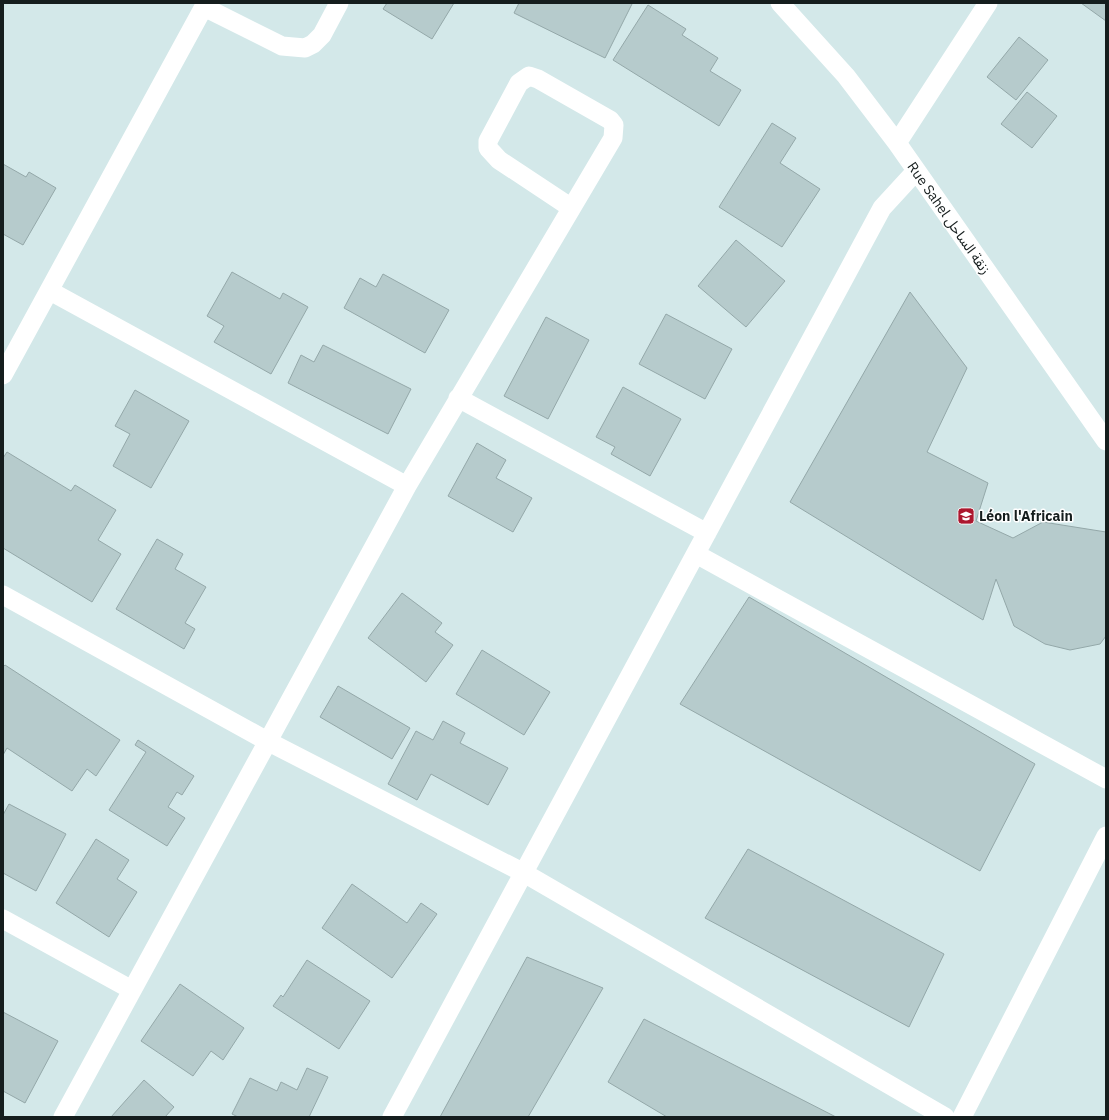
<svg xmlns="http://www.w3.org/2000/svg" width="1109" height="1120" viewBox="0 0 1109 1120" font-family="'IBM Plex Sans','Noto Sans Arabic',sans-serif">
	<rect width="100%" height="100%" fill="#d3e8e9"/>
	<path fill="#b6cbcc" stroke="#94a8a9" d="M387 3H454L432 39 383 9Z
		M519 3H631L632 4 605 58 514 13Z
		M1081 3H1106V21Z
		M648 5 686 29 682 35 718 58 710 71 741 90 719 126 613 60Z
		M1019 37 1048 60 1016 100 987 77Z
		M1027 92 1057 116 1032 148 1001 124Z
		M772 123 796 138 780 163 820 189 782 247 719 207Z
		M3 164 26 177 29 172 56 188 23 245 3 234Z
		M736 240 785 281 746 327 698 286Z
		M232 272 280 299 283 293 308 307 271 374 214 342 224 326 207 316Z
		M383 274 449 310 425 353 344 308 360 278 376 287Z
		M910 292 967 368 927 452 988 483 976 521 1013 538 1043 522 1106 532V636L1100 644 1070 650 1045 644 1014 626 996 579 983 620 790 502Z
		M666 314 732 349 705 399 639 364Z
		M546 317 589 340 548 419 504 396Z
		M323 345 411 389 388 434 288 383 301 355 314 362Z
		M623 387 681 419 650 476 611 454 615 447 596 437Z
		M135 390 189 421 151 488 113 466 130 434 115 426Z
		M477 443 506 460 496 478 532 498 513 532 448 496Z
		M7 452 71 491 75 485 116 510 98 540 121 554 92 602 3 548V458Z
		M157 539 183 554 175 569 206 587 185 623 195 629 184 649 116 609Z
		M402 593 442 623 435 632 453 645 426 682 368 638Z
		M749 597 1035 764 980 871 680 704Z
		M482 650 550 692 524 735 456 694Z
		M5 665 120 740 96 776 87 769 72 791 7 748 3 755V667Z
		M338 686 410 728 392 759 320 717Z
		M443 721 465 733 460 743 508 768 488 805 431 774 417 800 388 784 416 731 433 740Z
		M138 740 194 776 182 795 177 792 168 807 185 818 167 846 109 810 146 752 135 745Z
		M9 804 66 834 36 891 3 873V815Z
		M96 839 129 860 117 879 137 892 109 937 56 903Z
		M748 849 944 954 909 1027 705 918Z
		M352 884 407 923 421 903 437 914 392 978 322 928Z
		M527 957 603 988 528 1117H440Z
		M307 960 370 1001 339 1049 273 1006 281 995 283 997Z
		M180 984 244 1028 223 1060 211 1051 193 1076 141 1041Z
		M3 1012 58 1041 25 1103 3 1091Z
		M644 1019 836 1117H667L608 1082Z
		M307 1068 328 1077 309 1117H238L232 1114 250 1078 277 1091 281 1082 297 1090Z
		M144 1080 174 1107 165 1117H111Z"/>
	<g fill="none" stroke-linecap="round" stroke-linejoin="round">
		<path stroke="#fff" stroke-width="19" d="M780 3 846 76 897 143 1106 441
			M204 7 282 46 305 48 313 44 322 35 339 3
			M897 143 988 3
			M50 291 407 486
			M3 375 206 3
			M458 398 707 533
			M696 554 1106 779
			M3 595 269 742 524 873 945 1117
			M3 919 132 990
			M63 1117 407 486 613 138 614 125 610 120 538 79 529 76 519 83 488 141V148L499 160 570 207
			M392 1117 882 208 916 171
			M962 1117 1106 836"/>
	</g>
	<defs>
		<g id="school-square" transform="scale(0.9)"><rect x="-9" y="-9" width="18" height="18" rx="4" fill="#ac172e" stroke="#fff"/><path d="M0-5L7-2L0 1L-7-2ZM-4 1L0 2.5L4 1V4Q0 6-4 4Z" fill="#fff"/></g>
	</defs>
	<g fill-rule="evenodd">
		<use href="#school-square" x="966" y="516"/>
	</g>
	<g text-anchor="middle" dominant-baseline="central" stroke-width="3" stroke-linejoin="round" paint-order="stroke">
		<g font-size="14" fill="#151d1d" stroke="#fff">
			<text transform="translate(949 218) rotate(55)">Rue Sahel زنقة الساحل</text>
		</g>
		<g font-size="14" font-weight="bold" fill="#151d1d" stroke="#fff" text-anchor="start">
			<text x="979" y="516">Léon l'Africain</text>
		</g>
	</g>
	<rect width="1109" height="1120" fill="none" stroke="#151d1d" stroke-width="8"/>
</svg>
